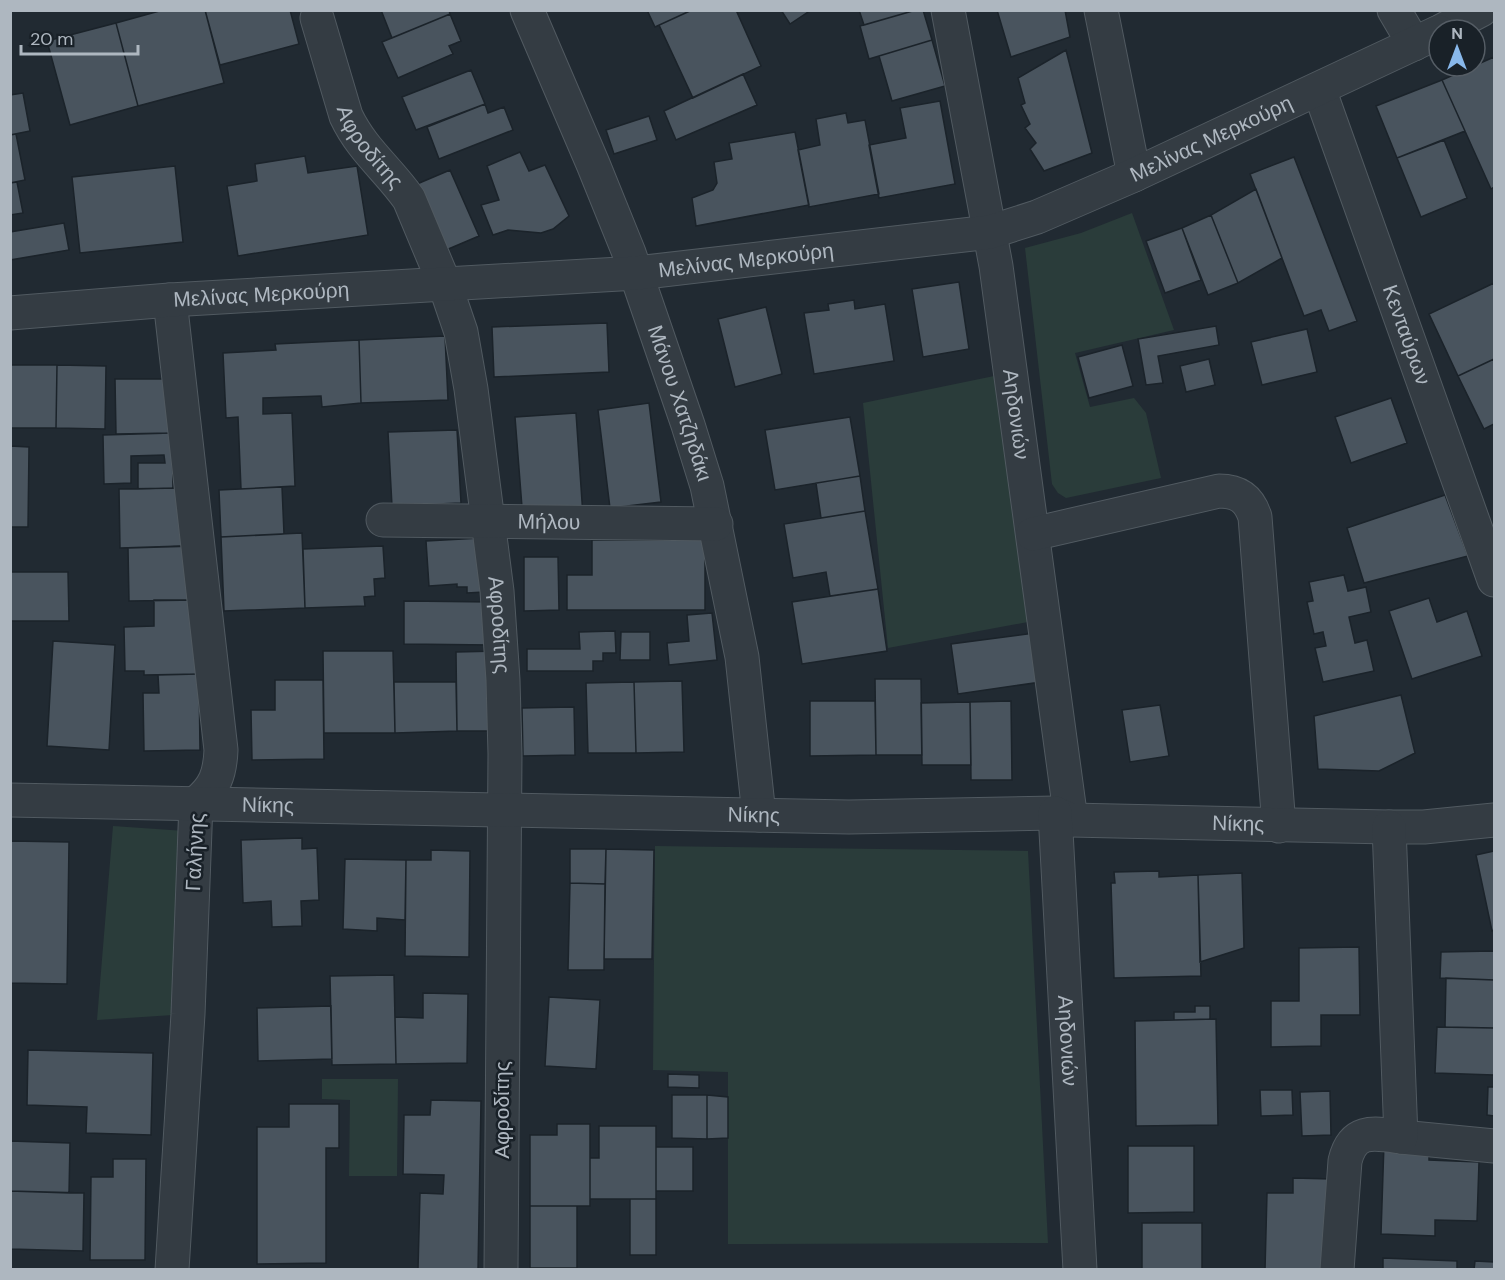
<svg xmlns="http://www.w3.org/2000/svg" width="1505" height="1280" viewBox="0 0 1505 1280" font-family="'DM Sans',sans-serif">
	<rect width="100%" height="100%" fill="#212a32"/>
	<path fill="#2a3c3a" d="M1132 213 1174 330 1075 353 1090 407 1134 398 1146 413 1161 478 1066 498 1058 493 1052 484 1025 248 1081 233Z
		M999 375 1028 622 888 648 863 403Z
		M113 826 185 831 188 1014 97 1020Z
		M655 846 1028 851 1048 1243 728 1244V1072L653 1070Z
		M322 1079H398L397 1176H349L350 1100 322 1099Z"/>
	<path fill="#49545e" stroke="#1b232a" stroke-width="1.5" d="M163 10H205L224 83 138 106 116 23Z
		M205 10H290L299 44 220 65Z
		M381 10H449L450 14 392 38Z
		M647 10H692L655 27Z
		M692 10H736L761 66 693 98 659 25Z
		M781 10H811L790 24Z
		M859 10H916L864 25Z
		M916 10H923L932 40 869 59 860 26Z
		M997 10H1065L1070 37 1011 57Z
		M450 14 461 41 449 46 453 54 398 78 382 42Z
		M116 23 138 106 70 125 47 41Z
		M932 40 945 86 892 101 879 56Z
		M1066 50 1092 153 1044 171 1030 149 1036 143 1025 128 1030 124 1021 105 1025 103 1018 78Z
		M1494 57V187L1491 189 1442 80Z
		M471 70 485 104 416 130 402 97Z
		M743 74 757 105 676 140 664 111Z
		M1442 80 1465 131 1397 158 1376 106Z
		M23 93 30 131 10 135V95Z
		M940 101 955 184 879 198 869 145 906 138 900 108Z
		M485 104 488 113 504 107 513 130 439 159 427 127Z
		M846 113 848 123 865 120 879 194 809 207 798 150 820 145 816 119Z
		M649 116 657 140 614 154 606 130Z
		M795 132 809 205 696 226 692 198 713 190 717 183 714 162 732 159 729 143Z
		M16 134 25 180 10 183V135Z
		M1444 140 1467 198 1421 217 1397 158Z
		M520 152 529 171 545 165 569 216 553 229 541 233 508 230 493 235 481 205 499 200 487 166Z
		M305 156 308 173 357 166 368 235 238 256 227 186 257 181 255 164Z
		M1294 157 1357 321 1329 331 1321 310 1304 316 1250 174Z
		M175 166 183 242 80 253 72 177Z
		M450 170 479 236 446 250 417 184Z
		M17 182 23 213 10 215V183Z
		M1256 189 1282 258 1238 283 1211 215Z
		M1211 215 1238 283 1208 295 1182 228Z
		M64 223 69 250 10 260V232Z
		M1182 228 1201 280 1165 293 1146 241Z
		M959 282 969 349 923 357 912 289Z
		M1494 283V359L1458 376 1429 314Z
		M854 300 855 309 885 304 894 361 814 374 804 313 829 310 828 304Z
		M766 307 782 374 735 387 718 319Z
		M607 323 609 372 494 377 492 327Z
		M1216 326 1219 345 1158 356 1163 383 1146 385 1138 339Z
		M1307 329 1317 372 1262 385 1251 342Z
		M445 336 448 400 361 403 359 340Z
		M359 340 361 403 322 407 321 396 263 398V414L292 413 295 486 241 489 238 417 226 418 223 353 276 350 275 344Z
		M1122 345 1133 386 1089 398 1078 357Z
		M1209 359 1215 385 1186 392 1180 366Z
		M1494 359V424L1484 429 1458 376Z
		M10 365H57L56 428H11Z
		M57 365 106 366 105 429 56 428Z
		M115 379H171L172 433 116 434Z
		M1391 398 1407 443 1351 463 1335 417Z
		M649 403 661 502 610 508 598 410Z
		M576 413 583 516 523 520 515 417Z
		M850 417 860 476 775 490 765 430Z
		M457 430 461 503 392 506 388 432Z
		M172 433 173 488 138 489V463H165L164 455 131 456V483L104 484 103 435Z
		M10 446 29 447 28 527H10Z
		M860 476 865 511 821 518 816 483Z
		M282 487 284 534 221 537 219 490Z
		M181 488 182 546 120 548 119 489Z
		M1445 495 1468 556 1364 583 1347 528Z
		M865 511 878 589 830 596 826 572 793 578 784 524Z
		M302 533 305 608 224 611 221 537Z
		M481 538 484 592 467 593V587H457V584L429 586 426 541Z
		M592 540H705V610H567V575H592Z
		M196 546 197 600 129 601 128 548Z
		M383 546 385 578 374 579 375 596 364 597 365 606 305 608 303 549Z
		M524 557H558L559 610 524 611Z
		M10 572H68L69 621H10Z
		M1344 575 1348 591 1366 587 1371 612 1349 617 1355 643 1367 640 1374 671 1323 682 1315 648 1326 646 1323 632 1314 634 1307 602 1313 601 1309 582Z
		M878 589 887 651 802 664 792 602Z
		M1429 598 1437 622 1467 611 1482 656 1412 679 1389 611Z
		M154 600H197L199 674 144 675V671H125L124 627 154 626Z
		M404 601 493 602 492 645 404 644Z
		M712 613 717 660 669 665 667 643 689 641 687 615Z
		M615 631 616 653H603V661H593V671H527V649H580L579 632Z
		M621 632H650V660H620Z
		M1042 632 1048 681 958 694 951 644Z
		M53 641 115 645 109 750 47 746Z
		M323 651H393L395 733H324Z
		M498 651 499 731H457L456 652Z
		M199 674 200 750 144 751 143 693H159L158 675Z
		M875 679H921L922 755H876Z
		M275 680H323L324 759 252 760 251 710H275Z
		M682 681 684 752 636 753 634 682Z
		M394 682H456L457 731 395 733Z
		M634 682 636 753H588L586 683Z
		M1401 695 1415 753 1379 771 1318 769 1314 716Z
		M810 701H875L876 755 810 756Z
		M1011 701 1012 780H971L970 702Z
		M970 702 971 765H922L921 703Z
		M1160 705 1169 756 1130 762 1122 710Z
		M574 707 575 755 523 756 522 708Z
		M302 838V849L317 848 319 900 301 901 302 926 272 927 271 901 243 903 241 840Z
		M10 841 69 842 67 984 10 983Z
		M570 849H606L605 884 570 883Z
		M606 849 654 850 652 959H604Z
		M431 850 470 851 469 957 405 956 406 860H431Z
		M1494 851V930L1492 931 1476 855Z
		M345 859 406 860 405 920 377 918V931L343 929Z
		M1159 871V877L1198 875 1201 976 1114 978 1111 883H1115L1114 872Z
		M1242 873 1244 948 1200 962 1198 875Z
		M570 883 605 884 604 970H568Z
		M1359 947 1360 1015H1321V1046L1271 1047V1001H1299V948Z
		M1494 951V980L1440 978 1441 952Z
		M394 975 396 1064 332 1065 330 976Z
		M1446 978 1494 980V1028L1445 1027Z
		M423 993 468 994 467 1063 396 1064 395 1017 423 1018Z
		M549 997 600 1000 596 1069 545 1066Z
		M331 1006 332 1059 258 1061 257 1008Z
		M1195 1006H1210V1019L1174 1020V1012H1195Z
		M1216 1019 1218 1125 1136 1126 1135 1021Z
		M1437 1027 1494 1028V1075L1435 1073Z
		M28 1050 153 1053 151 1135 86 1133 87 1107 27 1105Z
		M668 1074 699 1075V1088L668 1087Z
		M1488 1087H1494V1116L1487 1115Z
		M1260 1090H1292L1293 1115 1261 1116Z
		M1330 1091 1331 1135 1302 1136 1300 1092Z
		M672 1095H707V1139L672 1138Z
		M707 1095 728 1097V1138L707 1139Z
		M431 1100 481 1101 478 1270 418 1269 420 1193 443 1194 444 1175 403 1174 404 1115H430Z
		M289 1104H339V1148H326V1263L257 1264V1127H289Z
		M557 1124H590V1206H530V1135H557Z
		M599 1126H656V1199H590V1158H599Z
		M10 1141 70 1143 69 1193 10 1191Z
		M1384 1143 1429 1145V1160L1479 1162 1477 1221 1435 1220V1236L1381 1234Z
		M1128 1146H1194V1212L1128 1213Z
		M656 1147H693V1191H656Z
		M113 1159H146L145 1260H90L91 1177H113Z
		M1293 1178 1332 1179 1330 1270H1265L1267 1193H1293Z
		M10 1191 84 1193 83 1251 10 1249Z
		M630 1199H656V1255H630Z
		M530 1206H577V1268H530Z
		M1142 1223H1202V1270H1142Z
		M1383 1258 1457 1261V1270H1383Z
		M1475 1261 1494 1262V1270H1474Z"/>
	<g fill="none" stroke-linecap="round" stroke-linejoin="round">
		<g stroke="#515a61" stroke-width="35">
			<g id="minor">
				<path id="s1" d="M527 10 593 164 629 253 688 425 707 486 742 657 759 815"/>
				<path id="s2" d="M948 10 996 266 1071 820"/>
				<path d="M1101 10 1134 175"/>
				<path d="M1394 10 1414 44"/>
				<path id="s3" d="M317 18 346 116C362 150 388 169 409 199L445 285 461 332 471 389 497 591 503 680 505 754 501 1270"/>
				<path d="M1443 30 1481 10"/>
				<path id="s4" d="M1319 89 1494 580"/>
				<path d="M170 300 221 750C220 774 215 788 196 803L188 1014 172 1270"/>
				<path id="s5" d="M10 313 170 300 637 273 990 232 1037 217 1134 175 1439 32"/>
				<path id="s6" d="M383 520 716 524"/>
				<path d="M1033 534 1219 491C1238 491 1249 498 1255 517L1279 826"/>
				<path id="s7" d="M10 800 849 817 1055 813 1071 820 1389 827H1424L1494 820"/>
				<path id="s8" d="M1055 813 1080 1270"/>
				<path d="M1401 1137 1494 1146"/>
				<path d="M1337 1270 1345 1161C1353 1128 1374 1133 1401 1137L1389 827"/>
			</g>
		</g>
		<use href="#minor" stroke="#343c43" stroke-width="33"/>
	</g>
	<g text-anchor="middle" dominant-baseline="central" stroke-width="5" stroke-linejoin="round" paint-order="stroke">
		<g font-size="21" fill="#aeb7c0" stroke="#192128">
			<text stroke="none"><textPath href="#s5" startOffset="1224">Μελίνας Μερκούρη</textPath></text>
			<text stroke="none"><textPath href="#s3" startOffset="141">Αφροδίτης</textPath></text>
			<text stroke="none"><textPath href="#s5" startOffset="738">Μελίνας Μερκούρη</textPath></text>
			<text stroke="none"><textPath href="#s5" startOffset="252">Μελίνας Μερκούρη</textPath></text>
			<text stroke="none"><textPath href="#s4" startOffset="261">Κενταύρων</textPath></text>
			<text stroke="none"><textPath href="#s1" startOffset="422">Μάνου Χατζηδάκι</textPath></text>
			<text stroke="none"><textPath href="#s2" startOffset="410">Αηδονιών</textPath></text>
			<text stroke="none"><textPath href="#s6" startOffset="166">Μήλου</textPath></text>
			<text stroke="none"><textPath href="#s3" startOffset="645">Αφροδίτης</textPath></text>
			<text stroke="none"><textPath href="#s7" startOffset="258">Νίκης</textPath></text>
			<text stroke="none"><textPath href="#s7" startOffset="744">Νίκης</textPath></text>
			<text stroke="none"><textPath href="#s7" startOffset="1230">Νίκης</textPath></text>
			<text transform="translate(195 852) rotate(-87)">Γαλήνης</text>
			<text stroke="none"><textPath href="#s8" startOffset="228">Αηδονιών</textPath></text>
			<text transform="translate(502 1110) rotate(-90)">Αφροδίτης</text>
		</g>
	</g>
	<rect width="1505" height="1280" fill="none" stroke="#aeb7c0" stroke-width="24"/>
	<g transform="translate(1457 48)"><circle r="28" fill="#192128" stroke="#555d65" stroke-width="1.5"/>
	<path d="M0-4.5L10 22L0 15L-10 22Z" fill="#88b8eb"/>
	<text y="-9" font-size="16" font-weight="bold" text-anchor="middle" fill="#aeb7c0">N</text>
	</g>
	<path d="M21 45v9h117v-9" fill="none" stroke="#aeb7c0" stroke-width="3"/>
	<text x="30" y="45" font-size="18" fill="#aeb7c0" stroke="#192128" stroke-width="4.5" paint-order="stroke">20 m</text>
</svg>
